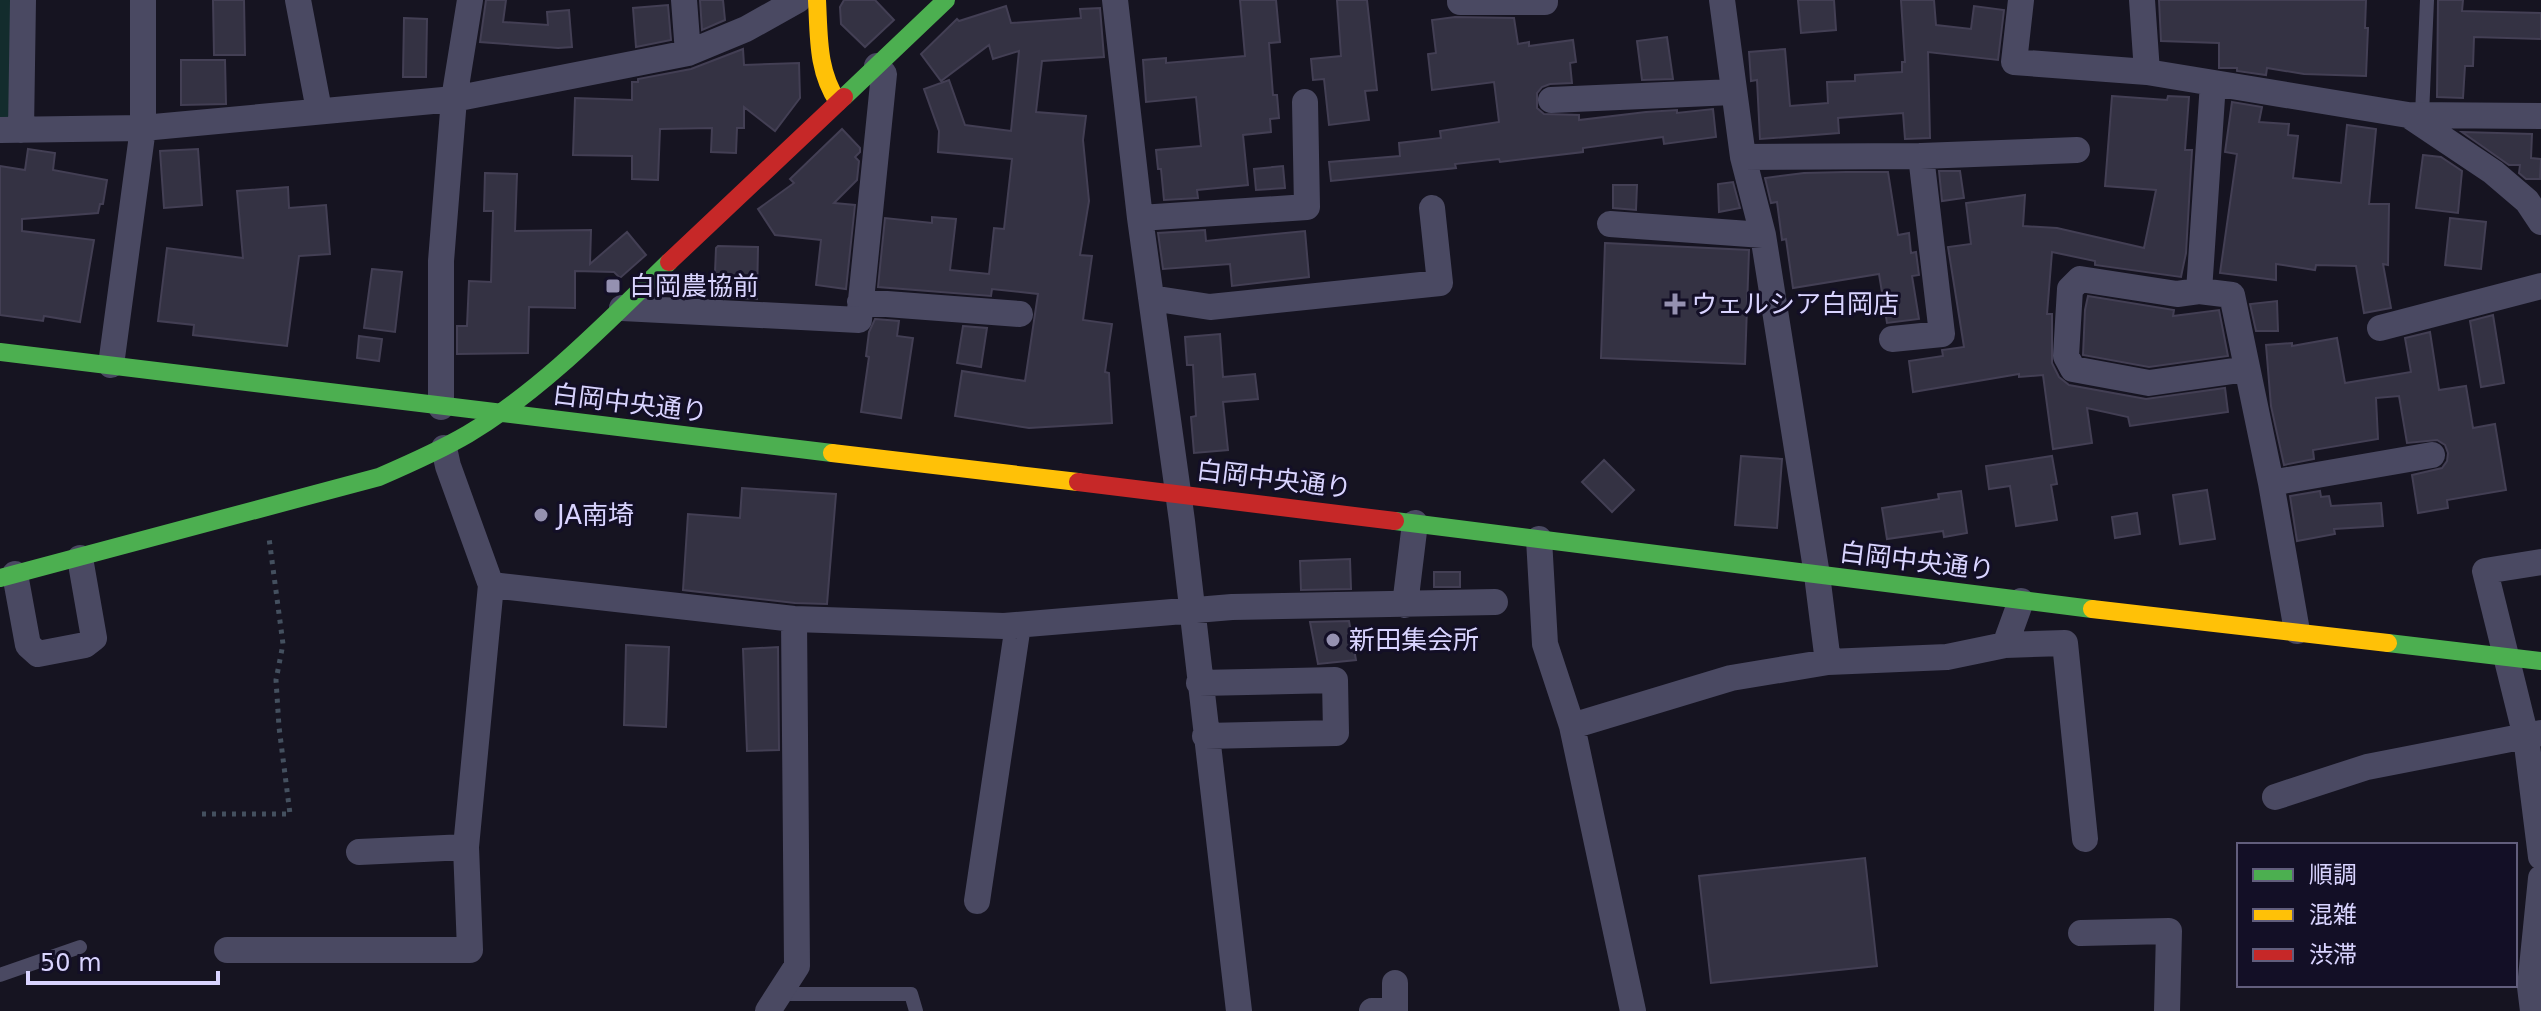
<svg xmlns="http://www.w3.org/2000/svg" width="2541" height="1011" viewBox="0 0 2541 1011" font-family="'DejaVu Sans','Noto Sans JP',sans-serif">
	<rect width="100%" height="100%" fill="#161421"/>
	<path fill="#132c2d" d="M0 0H16L9 118H0Z"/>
	<path fill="#343243" stroke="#433f54" stroke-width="2" d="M213 0H244L245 55H214Z
		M486 0H506L503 22 548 25 547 12 569 10 572 47 558 48 480 42Z
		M700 0H723L725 20 702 30Z
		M844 0H875L894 20 865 47 841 24 840 7Z
		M1240 0H1276L1280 42 1269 43 1273 95H1277L1279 118 1270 119 1271 132 1243 135 1248 185 1197 190 1198 198 1164 200 1161 169H1158L1156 150 1201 146 1196 97 1146 102 1143 60 1166 58V63L1245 56Z
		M1337 0H1367L1377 90 1365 91 1369 120 1329 125 1324 79 1313 80 1311 59 1341 56Z
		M1798 0H1834L1836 30 1801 33Z
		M1901 0H1934L1936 25 1971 29 1974 6 2004 10 1998 60 1928 52 1930 138 1905 139 1903 113 1838 118 1839 133 1760 139 1757 80 1751 81 1749 52 1785 49 1790 106 1828 103 1827 82 1855 81V75L1902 72V62H1905Z
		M2159 0H2366L2365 28H2368L2366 76 2304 74 2267 68 2266 75 2237 71V68H2219V43L2161 41Z
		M2438 0H2463L2462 11 2541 13V39L2474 37 2473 66H2465L2463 98 2437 97Z
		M668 5 671 40 636 47 633 8Z
		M1006 6 1011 23 1081 18 1080 9 1100 8 1104 57 1042 61 1036 112 1086 116 1083 140 1089 201 1080 255 1092 256 1083 320 1112 324 1105 372 1109 373 1112 423 1029 428 955 416 962 371 1025 381 1038 294 992 289 991 296 878 287 885 218 932 223V217L956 219 950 270 989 274 994 228 1004 229 1012 159 938 152 939 131 924 89 949 80 965 125 1011 131 1019 51 993 59 989 45 941 81 921 54 957 19 959 21Z
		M1455 17 1514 18 1518 44 1529 42V46L1573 40 1576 62 1570 63 1572 83 1550 84 1542 87 1537 93V108L1544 114 1579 115V120L1646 112 1677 110V113L1713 109 1716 137 1664 144 1663 137 1583 148V152L1500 162 1499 159 1455 164 1456 168 1331 181 1329 162 1400 156 1399 143 1441 138 1440 131 1499 122 1494 82 1432 90 1428 54 1436 53 1432 20Z
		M404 18 427 19 426 77H403Z
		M1667 37 1673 79 1642 80 1637 41Z
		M743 49 744 65 799 63 800 98 775 131 744 107V128H737L736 153 711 152 712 128 660 129 658 180 632 179V156L573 155 575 98 632 100V82H638V79L691 69Z
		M181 60H225L226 104 181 105Z
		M2112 96 2167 100 2168 96 2189 97 2185 150H2192L2186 253 2181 277 2095 265V261L2052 252 2047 314H2052V363L2059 377 2069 385 2146 399 2225 388 2228 412 2130 426 2128 417 2087 408 2092 443 2053 449 2043 375 2019 377V374L1913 392 1909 361 1943 356 1942 350 1964 347 1948 247 1971 244 1966 203 2025 195 2023 226 2057 228 2144 248 2156 190 2105 186Z
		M2232 102 2262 107 2259 122 2289 124 2288 135 2298 136 2293 178 2341 183 2347 125 2376 129 2369 204H2389L2388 265 2383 264 2391 308 2364 313 2356 266 2316 265 2315 270 2276 264V280L2220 273 2237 154 2225 152Z
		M842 129 860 148V152L855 157 859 161 857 180 834 203 855 205 846 289 816 285 821 240 775 235 758 209 794 183 790 179Z
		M2462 132 2532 134 2531 158 2541 159 2540 179H2526L2519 173 2520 165H2509Z
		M28 149 55 153 53 170 107 180 103 204H100L98 213 22 219V231L94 240 80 322 44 316 43 321 0 315V166L25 170Z
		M198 149 202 205 164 208 160 151Z
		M2423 155 2441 157 2462 171 2458 213 2416 208Z
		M1283 166 1285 188 1256 190 1254 169Z
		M1939 171H1960L1964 198 1942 201Z
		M1846 172H1888L1898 235 1909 233 1911 253 1916 252 1919 275 1912 276 1919 319 1887 323 1879 274 1793 288 1786 239 1782 240 1777 202 1771 203 1765 178 1804 173Z
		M485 173 517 174 515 231 591 230 590 264 627 232 646 255 620 278 614 272 575 271V308L529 307 528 353 457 354V326H467L469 281 491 282 493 211H484Z
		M1733 182 1740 208 1719 212 1718 184Z
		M1613 185H1637L1636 210 1613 208Z
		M288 187 289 208 326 205 330 254 299 256 287 346 193 335 194 325 158 321 167 248 243 258 237 191Z
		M2450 218 2486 222 2481 269 2445 265Z
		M1205 230 1206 241 1305 231 1309 277 1232 286 1230 264 1163 269 1158 233Z
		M1605 243 1749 250 1745 364 1601 358Z
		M718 246 758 247 757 299 714 297 716 248Z
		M372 269 402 272 395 332 364 328Z
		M2088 296 2174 310 2173 316 2219 310 2228 356 2149 367 2083 355 2085 310Z
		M2277 301 2278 331H2256L2250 304Z
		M2493 315 2504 383 2481 387 2470 321Z
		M875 319 899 321 897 336 913 338 901 418 861 412 869 357 866 356 869 332Z
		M963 326 987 328 981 367 957 363Z
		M2430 332 2439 390 2466 386 2473 428 2495 424 2506 490 2447 500 2448 508 2418 513 2412 475 2442 468 2447 461 2448 453 2445 445 2437 440 2407 443 2399 396 2376 398 2378 439 2313 450 2314 459 2284 465 2271 406 2266 345 2292 343V346L2337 338 2345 383 2411 372 2405 338Z
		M1220 334 1223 377 1255 374 1258 399 1223 402 1228 450 1194 453 1191 417 1196 416 1193 365H1187L1185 337Z
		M359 336 382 339 379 361 357 358Z
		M1741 456 1782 459 1777 528 1735 525Z
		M2052 456 2057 484 2051 485 2057 520 2016 526 2010 486 1989 489 1986 466Z
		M1604 460 1634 490 1612 512 1582 482Z
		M742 488 836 494 827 604 795 603 683 590 688 514 740 518Z
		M2207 490 2215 539 2180 544 2173 495Z
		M1961 491 1967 533 1944 537 1943 531 1887 539 1882 508 1939 499 1938 494Z
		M2320 491 2321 497 2329 496 2331 506 2381 503 2383 526 2334 529 2335 534 2297 541 2290 496Z
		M2137 513 2140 534 2115 538 2112 517Z
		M1350 559 1351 589 1301 590 1300 561Z
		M1434 572H1460V587H1434Z
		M1349 621 1356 660 1318 664 1310 622Z
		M626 645 669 647 666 727 624 725Z
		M778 647 779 750 747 751 743 649Z
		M1865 858 1877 966 1711 983 1699 876Z"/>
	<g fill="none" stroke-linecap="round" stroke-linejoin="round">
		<path stroke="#44505f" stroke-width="5" stroke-dasharray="4 6" stroke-linecap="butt" d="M202 814H290L279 727 276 680 283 644 269 538"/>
		<path stroke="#4a4962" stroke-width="14" d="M2422 115 2427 0
			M0 975 80 947
			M779 994H911L916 1011"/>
		<path stroke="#4a4962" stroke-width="26" d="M298 0 319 110
			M684 0 688 53
			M1115 0 1140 218 1182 521 1239 1011
			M1460 0V2H1545V0
			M1722 0 1743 157 1763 235 1817 575 1828 662
			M2021 0 2014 62 2147 72 2408 115 2541 116
			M2142 0 2147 72
			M2213 83 2199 291 2232 295 2271 483 2297 631
			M1551 100 1733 92
			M2408 115 2493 172 2527 201 2541 222
			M0 130 143 128 454 99 688 53 746 29 798 0
			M21 130 23 0
			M1743 157 1921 156 2077 150
			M1140 218 1307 207 1305 102
			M1610 224 1763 235
			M2199 291 2177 294 2080 279 2070 289 2066 356 2073 369 2149 383 2247 369
			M1151 298 1210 307 1440 283 1432 208
			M860 302 1020 314
			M622 308 859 320 884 74 877 66
			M2380 328 2541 286
			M1892 339 1942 334 1921 156
			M111 365 143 128V0
			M441 407V261L454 99 470 0
			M444 448 448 466 491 585 794 619 1004 626 1232 607 1495 602
			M2271 483 2432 455
			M1539 539 1545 644 1572 726 1633 1011
			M2541 562 2485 571 2526 737 2541 857
			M15 574 28 645 38 654 85 645 94 638 80 558
			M1405 605 1415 523
			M2005 645 2065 643 2085 839
			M1199 683 1335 680 1336 733 1205 736
			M1572 726 1731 678 1828 662 1947 657 2005 645 2021 601
			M2275 797 2367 767 2541 733
			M359 852 466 847
			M977 901 1018 625
			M2081 933 2169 931 2167 1011
			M227 950H470L466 847 491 585
			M768 1011 797 966 794 619
			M1372 1011 1395 1010V983
			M2533 1011 2530 987 2541 878"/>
		<path stroke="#4caf50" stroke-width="18" d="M844 97 946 0
			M0 352 832 453
			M1395 521 2092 609
			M0 578 379 477C409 464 439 451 468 434 543 389 606 323 669 262
			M2388 643 2541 661"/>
		<path stroke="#ffc107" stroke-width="18" d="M817 0C819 36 817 71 838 102
			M832 453 1078 482
			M2092 609 2388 643"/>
		<path stroke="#c62828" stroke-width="18" d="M669 262 844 97
			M1078 482 1395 521"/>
	</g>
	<g fill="#9591b1" stroke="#130f26" stroke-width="3">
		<rect x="605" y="278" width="16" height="16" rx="4"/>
		<path d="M1671 292h8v8h8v8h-8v8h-8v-8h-8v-8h8z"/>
		<circle cx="541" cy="515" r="8"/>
		<circle cx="1333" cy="640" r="8"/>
	</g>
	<g text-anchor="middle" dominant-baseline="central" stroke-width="6" stroke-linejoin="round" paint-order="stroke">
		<g font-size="26" fill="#d9d4ff" stroke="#130f26" text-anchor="start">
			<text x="629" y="286">白岡農協前</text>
			<text x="1691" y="304">ウェルシア白岡店</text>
			<text x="557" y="515">JA南埼</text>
			<text x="1349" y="640">新田集会所</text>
		</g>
		<g font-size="26" fill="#d9d4ff" stroke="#130f26">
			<text transform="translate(630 403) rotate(7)">白岡中央通り</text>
			<text transform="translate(1274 479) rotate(7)">白岡中央通り</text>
			<text transform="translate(1917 561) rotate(7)">白岡中央通り</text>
		</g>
	</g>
	<rect x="2237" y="843" width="280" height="144" fill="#130f26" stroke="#625e7d" stroke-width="2"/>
	<rect x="2253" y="869" width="40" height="12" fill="#4caf50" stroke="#625e7d" stroke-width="2"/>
	<text x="2309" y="883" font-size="24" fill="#d9d4ff">順調</text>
	<rect x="2253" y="909" width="40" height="12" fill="#ffc107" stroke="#625e7d" stroke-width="2"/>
	<text x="2309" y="923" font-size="24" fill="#d9d4ff">混雑</text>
	<rect x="2253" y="949" width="40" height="12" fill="#c62828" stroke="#625e7d" stroke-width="2"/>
	<text x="2309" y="963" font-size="24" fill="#d9d4ff">渋滞</text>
	<path d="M28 971v12h190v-12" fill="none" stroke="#d9d4ff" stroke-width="4"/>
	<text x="40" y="971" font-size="24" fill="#d9d4ff" stroke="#130f26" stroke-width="6" paint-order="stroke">50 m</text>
</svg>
